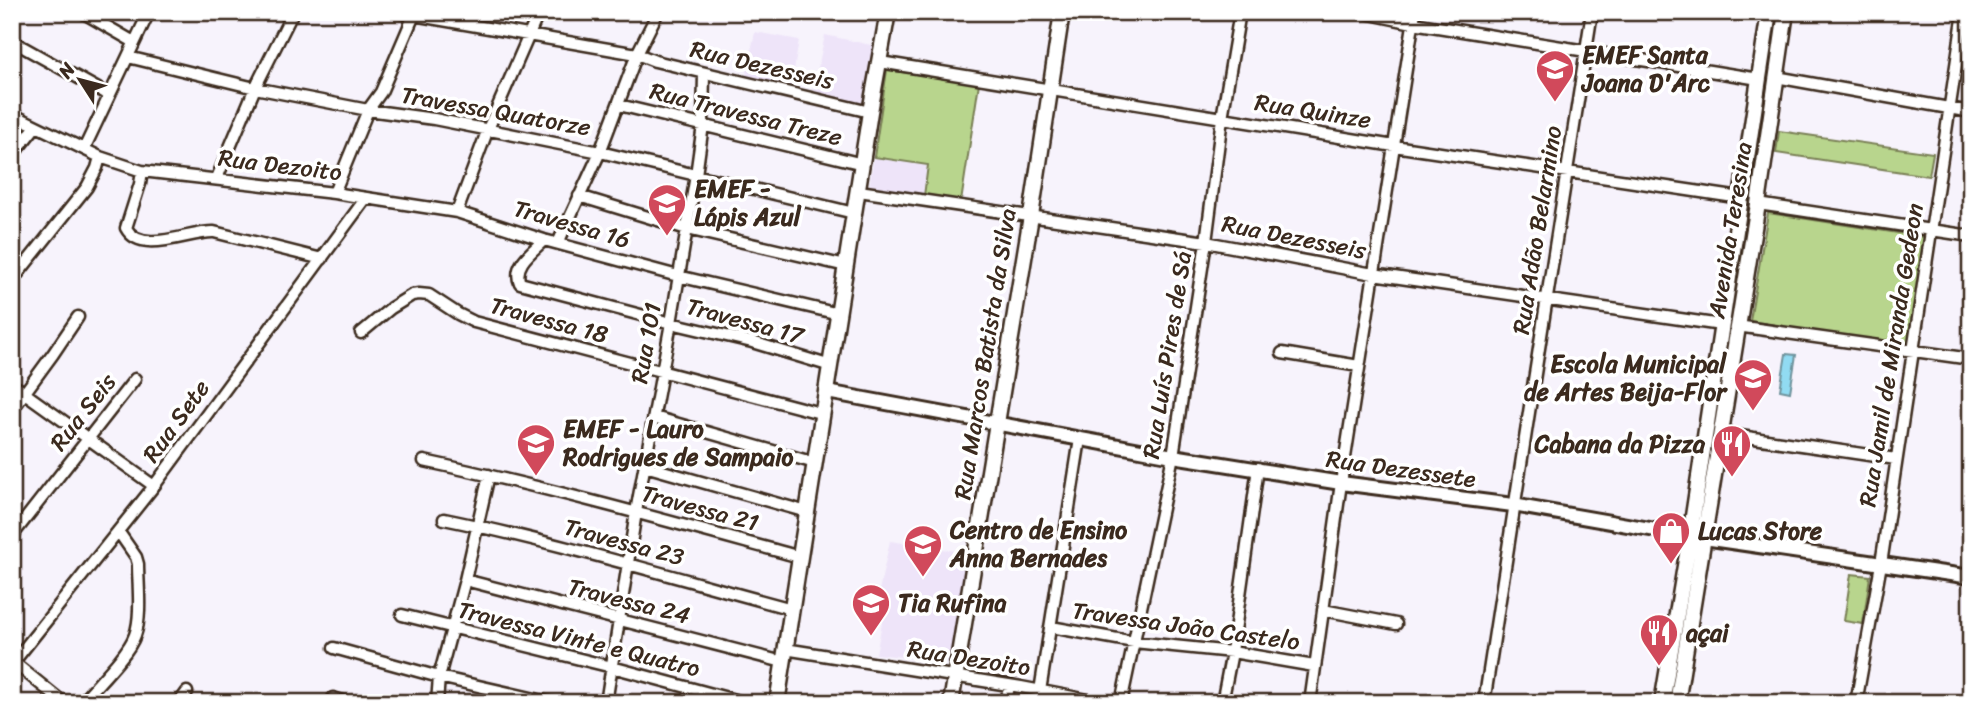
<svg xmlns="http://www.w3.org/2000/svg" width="1983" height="715" viewBox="0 0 1983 715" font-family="Sriracha,sans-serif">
	<rect width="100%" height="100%" fill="#f7f3fc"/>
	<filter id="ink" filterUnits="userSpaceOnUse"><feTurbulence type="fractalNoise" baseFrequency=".0143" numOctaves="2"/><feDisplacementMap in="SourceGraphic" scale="14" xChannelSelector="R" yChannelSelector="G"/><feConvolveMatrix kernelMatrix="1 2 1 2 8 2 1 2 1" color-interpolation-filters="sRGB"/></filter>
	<g filter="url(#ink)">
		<path fill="#eee4f9" d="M755 32 799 40 791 88 745 79Z
			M825 35 880 47 879 53 871 59 869 70 875 76 868 108 812 96Z
			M874 157 929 165 924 196 869 187Z
			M890 541 969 553 949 662 876 654 885 607 876 604Z"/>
		<path fill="#b8d58d" stroke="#7a8056" stroke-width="2" d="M887 70 979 83 961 202 924 196 928 165 874 157Z
			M1779 131 1933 153 1929 176 1776 153Z
			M1768 213 1924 237 1909 347 1750 321Z
			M1851 574 1870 576 1863 624 1844 621Z"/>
		<path fill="#91dbf2" stroke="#6f949d" stroke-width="2" d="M1786 354 1796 355 1790 392 1780 390Z"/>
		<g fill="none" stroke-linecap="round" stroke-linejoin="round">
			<g stroke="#3b2a1e" stroke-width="15">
				<path id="minor" d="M82 12 134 42
					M396 12 637 54 655 61 870 112
					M1360 12 1413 23 1759 79
					M12 41 109 95
					M128 57 255 88 368 110 434 119 600 152 854 213
					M880 62 1394 146 1741 198
					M1776 77 1971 112
					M619 105 863 164
					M12 114 100 157 142 171 334 193 457 212 544 240 678 276 839 314
					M84 149 149 12
					M12 156 36 126
					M142 171 140 184 126 228C141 256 190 231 214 232L322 259
					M217 178 255 88 293 12
					M859 191 1206 242 1373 274 1721 325
					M334 193 368 110 381 92 414 15
					M579 196 687 229 846 266
					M1758 204 1971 236
					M457 212 488 129 539 12
					M544 240C533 251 512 265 520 283L671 323 752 342 831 366
					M558 243 600 152 637 54 658 12
					M12 281 87 187 97 168 100 157
					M1737 326 1971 359
					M361 333 391 308 412 295 419 294 429 295 458 314 474 322 824 414
					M1282 353 1359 366
					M12 384 154 486
					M12 410 53 354 78 317
					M654 417 815 463
					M1720 433 1896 459
					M424 461C551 488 675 523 800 557
					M645 466 807 512
					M444 519C561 543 676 578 792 609
					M12 536 135 379
					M465 580 783 662
					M1323 610 1396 624
					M402 615 612 667 746 703
					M1051 627 1134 642 1232 652 1314 666
					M334 648 439 677 553 703
					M785 649 1021 687 1104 703
					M12 661 64 703
					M12 664 154 486 366 198
					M1040 691 1080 439
					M333 698 349 703
					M81 703C96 685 128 655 135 635 142 616 138 585 138 564L136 557 118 531
					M179 703 187 692
					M437 703 439 677 465 580 489 475
					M606 703 636 512 671 323 696 175 703 125 704 73
					M1006 703 1009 686
					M1121 703 1173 456 1206 242 1222 118 1240 12
					M1222 703 1232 652 1258 468
					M1310 703 1341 483 1415 12
					M1484 703C1518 472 1557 243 1592 12
					M1856 703 1881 564 1964 12"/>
			</g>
			<g stroke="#3b2a1e" stroke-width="18">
				<path id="tertiary" d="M827 392 1173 456 1341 483 1513 505 1690 536 1971 577"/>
			</g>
			<g stroke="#3b2a1e" stroke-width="19">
				<path id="secondary" d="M777 703 870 112 888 12
					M951 703 1031 216 1062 12
					M1662 703 1690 536 1769 12
					M1677 703 1758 204 1786 12"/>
			</g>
			<use href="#minor" stroke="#fff" stroke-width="10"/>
			<use href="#tertiary" stroke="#fff" stroke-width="12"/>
			<use href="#secondary" stroke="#fff" stroke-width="14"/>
		</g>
	</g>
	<defs>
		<g id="school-pin" transform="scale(2.0125)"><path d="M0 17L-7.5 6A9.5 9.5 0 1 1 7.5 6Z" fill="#d1495b" stroke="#fff"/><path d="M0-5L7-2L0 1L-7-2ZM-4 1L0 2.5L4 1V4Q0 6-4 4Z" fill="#fff"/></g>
		<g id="restaurant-pin" transform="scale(2.0125)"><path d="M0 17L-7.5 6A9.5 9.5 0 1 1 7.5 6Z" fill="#d1495b" stroke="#fff"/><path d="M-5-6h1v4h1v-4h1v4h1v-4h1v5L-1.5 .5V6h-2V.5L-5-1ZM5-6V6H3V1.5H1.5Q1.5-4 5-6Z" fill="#fff"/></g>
		<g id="shop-pin" transform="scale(2.0125)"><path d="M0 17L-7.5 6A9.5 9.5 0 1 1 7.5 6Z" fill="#d1495b" stroke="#fff"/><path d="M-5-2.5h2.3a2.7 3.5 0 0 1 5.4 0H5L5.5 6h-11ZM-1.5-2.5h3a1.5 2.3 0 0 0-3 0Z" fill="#fff"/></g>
	</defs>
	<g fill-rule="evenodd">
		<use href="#school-pin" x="1555" y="69"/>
		<use href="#school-pin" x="667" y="203"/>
		<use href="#school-pin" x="1753" y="378"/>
		<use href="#school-pin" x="536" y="443"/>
		<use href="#restaurant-pin" x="1732" y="444"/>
		<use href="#shop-pin" x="1671" y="531"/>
		<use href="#school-pin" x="923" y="544"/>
		<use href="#school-pin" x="871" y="603"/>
		<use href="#restaurant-pin" x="1659" y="633"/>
	</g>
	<g text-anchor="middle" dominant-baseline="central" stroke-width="7" stroke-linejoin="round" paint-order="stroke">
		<g font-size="24" font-weight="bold" fill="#3b2a1e" stroke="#fff" text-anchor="start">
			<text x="1582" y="55">EMEF Santa<tspan x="1582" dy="28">Joana D'Arc</tspan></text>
			<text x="694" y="189">EMEF -<tspan x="694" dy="28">Lápis Azul</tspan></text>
			<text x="1726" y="364" text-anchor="end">Escola Municipal<tspan x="1726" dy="28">de Artes Beija-Flor</tspan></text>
			<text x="563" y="429">EMEF - Lauro<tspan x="563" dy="28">Rodrigues de Sampaio</tspan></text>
			<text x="1705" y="444" text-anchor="end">Cabana da Pizza</text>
			<text x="950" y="530">Centro de Ensino<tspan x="950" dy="28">Anna Bernades</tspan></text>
			<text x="1698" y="531">Lucas Store</text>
			<text x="898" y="603">Tia Rufina</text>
			<text x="1686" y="633">açai</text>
		</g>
		<g font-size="24" fill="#3b2a1e" stroke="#fff">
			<text transform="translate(762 65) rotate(13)">Rua Dezesseis</text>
			<text transform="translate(496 111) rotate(10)">Travessa Quatorze</text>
			<text transform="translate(1313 111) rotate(9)">Rua Quinze</text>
			<text transform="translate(746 114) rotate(14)">Rua Travessa Treze</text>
			<text transform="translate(280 165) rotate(7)">Rua Dezoito</text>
			<text transform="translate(572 224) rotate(16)">Travessa 16</text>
			<text transform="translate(1537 230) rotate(-81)">Rua Adão Belarmino</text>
			<text transform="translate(1730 230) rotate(-81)">Avenida Teresina</text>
			<text transform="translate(1294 237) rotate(11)">Rua Dezesseis</text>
			<text transform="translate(549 320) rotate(15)">Travessa 18</text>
			<text transform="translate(745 321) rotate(15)">Travessa 17</text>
			<text transform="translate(646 343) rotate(-80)">Rua 101</text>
			<text transform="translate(985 354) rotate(-81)">Rua Marcos Batista da Silva</text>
			<text transform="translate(1167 355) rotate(-81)">Rua Luís Pires de Sá</text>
			<text transform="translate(1891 355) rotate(-81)">Rua Jamil de Miranda Gedeon</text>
			<text transform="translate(83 412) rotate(-52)">Rua Seis</text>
			<text transform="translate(176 421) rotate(-54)">Rua Sete</text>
			<text transform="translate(1401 469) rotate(8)">Rua Dezessete</text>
			<text transform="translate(700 508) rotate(15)">Travessa 21</text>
			<text transform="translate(624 542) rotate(15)">Travessa 23</text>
			<text transform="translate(629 601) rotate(14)">Travessa 24</text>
			<text transform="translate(1186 626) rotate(8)">Travessa João Castelo</text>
			<text transform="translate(579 639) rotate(14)">Travessa Vinte e Quatro</text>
			<text transform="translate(969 658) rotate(9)">Rua Dezoito</text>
		</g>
	</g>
	<rect width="1983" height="715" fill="none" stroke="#fff" stroke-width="42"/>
	<rect x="21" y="21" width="1941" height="673" fill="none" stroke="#3b2a1e" stroke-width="2.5" filter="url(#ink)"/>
	<g transform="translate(80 80) rotate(306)" stroke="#ffffff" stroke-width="5" paint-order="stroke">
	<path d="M0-5L12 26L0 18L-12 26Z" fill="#3b2a1e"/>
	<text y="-10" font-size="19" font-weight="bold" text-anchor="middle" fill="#3b2a1e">N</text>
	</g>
</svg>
